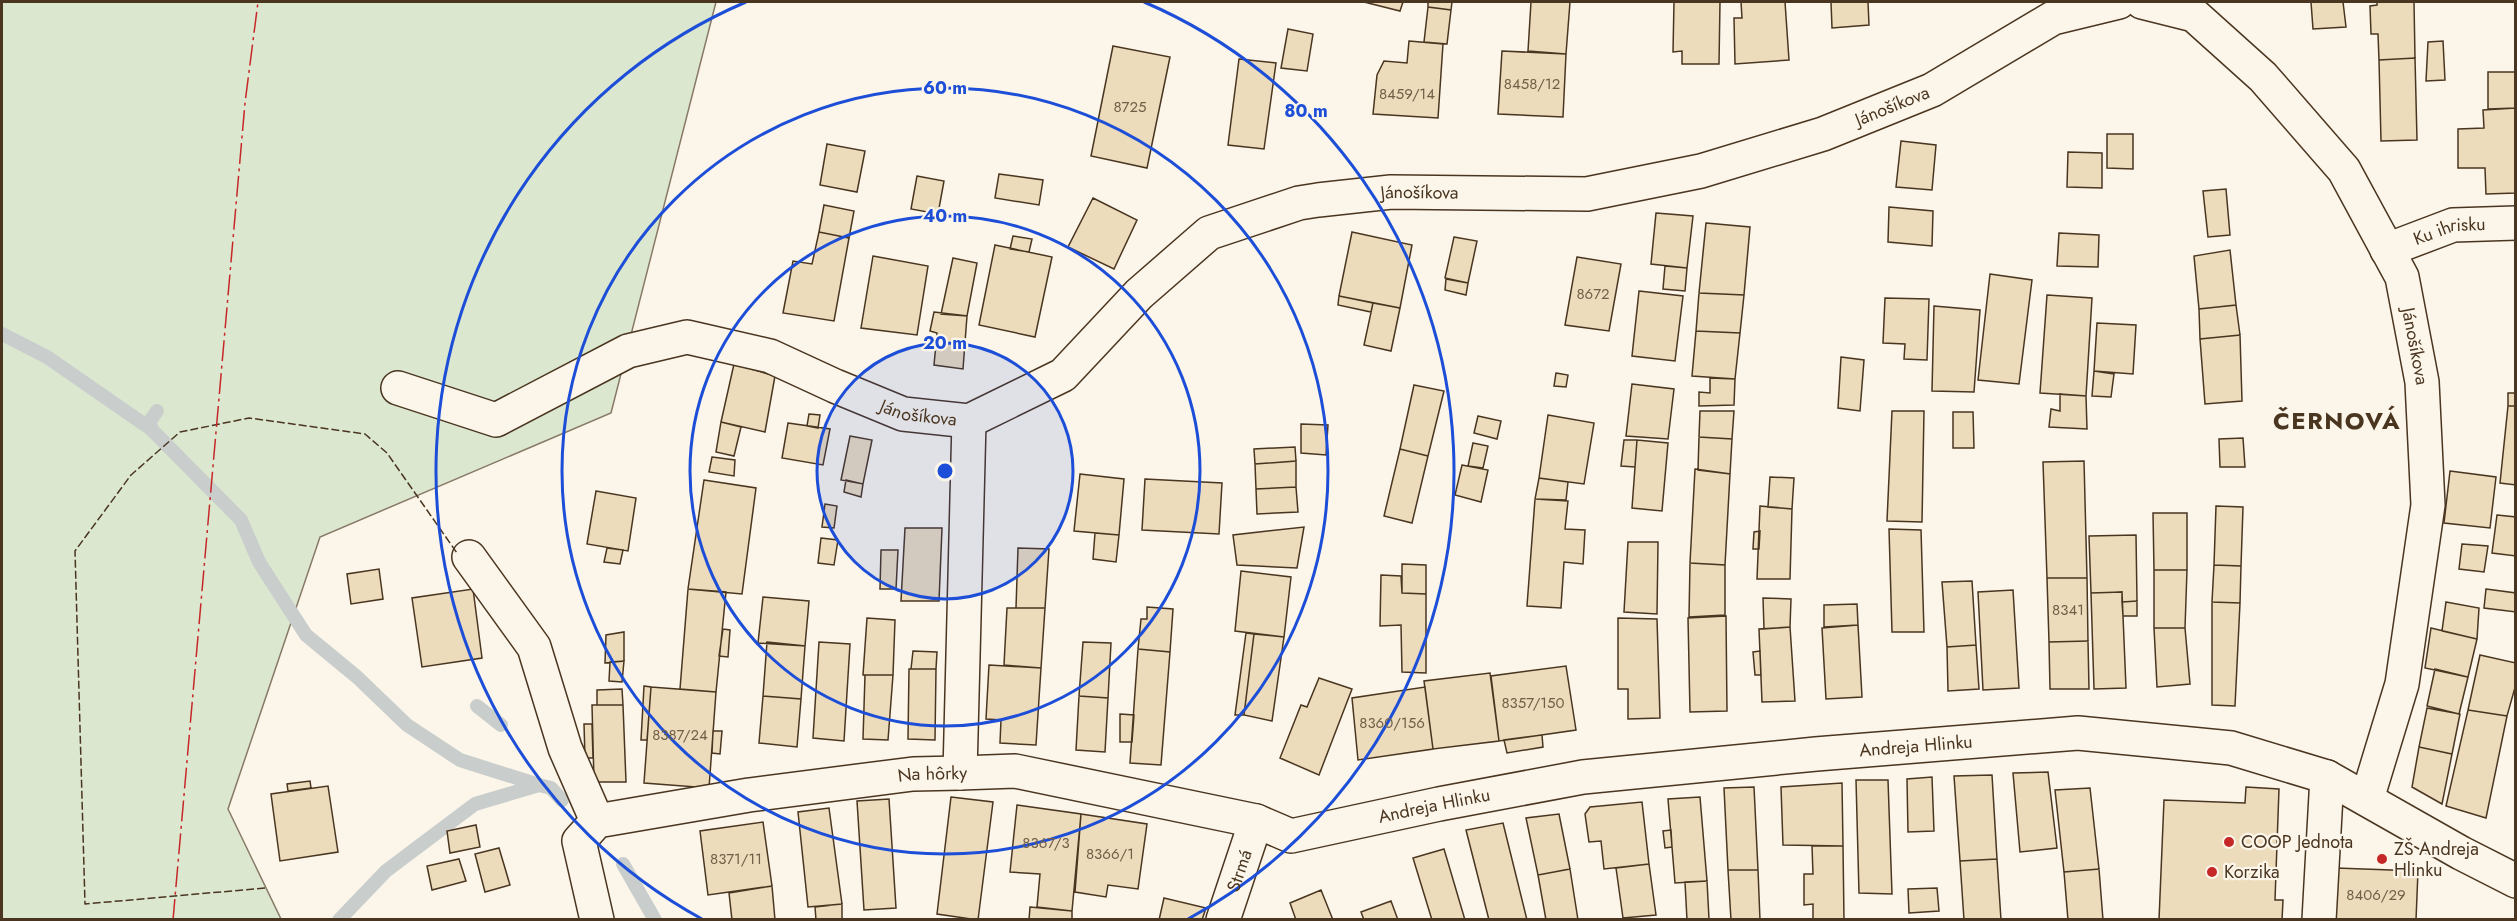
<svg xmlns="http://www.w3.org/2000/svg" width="2517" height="921" viewBox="0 0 2517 921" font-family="Jost,sans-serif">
	<rect width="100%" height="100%" fill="#fbf6e9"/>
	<path fill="#dce7d0" stroke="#887966" stroke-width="1.5" d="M2 2H716L611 413 320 537 228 809 281 919 2 920Z"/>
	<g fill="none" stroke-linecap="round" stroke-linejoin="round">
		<path stroke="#c9cecd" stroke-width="14" d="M2 334 47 357 151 429 241 520 259 562 306 635 357 677 407 725 460 760 539 785
			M151 429 150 421 157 411
			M477 706 501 725
			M623 864 655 920
			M339 920 386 871 475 804 539 785 551 788 562 800"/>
	</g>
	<path fill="#ecdcbc" stroke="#4a3520" stroke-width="1.5" d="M1364 2H1403L1400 11Z
		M1428 2H1452L1451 10 1428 7Z
		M1531 2H1570L1566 54 1528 51Z
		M1674 2H1720L1719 64H1682V51L1673 52Z
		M1741 2H1785L1789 60 1735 64 1734 18H1742Z
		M1831 2H1868L1869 25 1832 28Z
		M2311 2H2343L2346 27 2313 29Z
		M2377 2H2414L2415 58 2379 60 2378 34H2371L2370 6 2377 5Z
		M1428 7 1451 10 1447 44 1424 42Z
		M1288 29 1313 34 1307 71 1281 68Z
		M1409 41 1443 44 1438 118 1373 114 1377 75 1384 61 1407 63Z
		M2443 41 2445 80 2426 81 2428 42Z
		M1113 46 1170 57 1147 168 1091 156Z
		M1502 51 1566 54 1563 117 1498 114Z
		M2415 58 2417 140 2381 141 2379 60Z
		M1239 59 1276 63 1264 149 1228 145Z
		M2488 72H2516V108L2488 109Z
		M2516 108V193L2486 194 2485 168H2458V129L2484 128 2483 110Z
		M2107 134H2133V169L2107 168Z
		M1901 141 1936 145 1932 190 1896 187Z
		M827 144 865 151 857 192 820 185Z
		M2068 152 2102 153V188L2067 187Z
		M999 174 1043 180 1039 205 995 198Z
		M917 176 944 181 938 214 911 209Z
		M2226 189 2230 235 2208 237 2203 191Z
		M1093 198 1137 220 1114 269 1068 247Z
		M824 205 854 211 849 238 819 232Z
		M1889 207 1933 211 1932 246 1888 242Z
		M1656 213 1693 216 1687 268 1651 264Z
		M1706 223 1750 227 1744 295 1699 293Z
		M819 232 849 238 834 321 783 313 793 261 812 264Z
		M1352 232 1412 245 1400 308 1339 296Z
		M2059 233 2099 235 2098 267 2057 266Z
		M1013 236 1032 239 1029 252 1010 249Z
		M1454 237 1477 241 1468 283 1445 278Z
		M995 245 1052 257 1035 337 979 325Z
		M2230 250 2236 305 2199 309 2194 256Z
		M873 256 928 266 917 335 861 328Z
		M1577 257 1621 264 1609 331 1565 325Z
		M953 258 977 263 967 316 941 314Z
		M1665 266 1687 268 1685 291 1663 289Z
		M1990 274 2032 280 2019 384 1978 380Z
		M1446 279 1468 283 1466 295 1445 290Z
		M1639 291 1683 296 1675 361 1632 356Z
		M1699 293 1744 295 1740 333 1696 331Z
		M2047 295 2092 298 2086 396 2040 393Z
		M1339 296 1373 303 1371 312 1338 305Z
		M1885 298 1929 299 1927 360 1904 359 1905 344 1883 343Z
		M1373 303 1400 308 1391 351 1364 345Z
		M2236 305 2240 335 2200 339 2199 309Z
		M1934 306 1980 310 1974 392 1932 391Z
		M934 312 967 316 963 369 934 365 937 333 930 331Z
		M2097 323 2136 325 2133 374 2094 371Z
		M1696 331 1740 333 1735 379 1692 376Z
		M2240 335 2242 401 2205 404 2200 339Z
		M1841 357 1864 360 1860 411 1838 408Z
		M734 364 775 376 765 432 721 422Z
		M2094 371 2114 374 2111 397 2092 396Z
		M1556 373 1568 375 1566 387 1554 386Z
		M1710 378 1735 379 1734 405 1699 406V392L1710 393Z
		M1632 384 1674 389 1668 439 1626 436Z
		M1414 385 1444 391 1428 456 1400 449Z
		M2508 393H2516V406H2508Z
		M2060 394 2086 396 2087 429 2049 427 2051 409 2060 411Z
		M2508 406H2516V485L2500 483Z
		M1700 411H1734L1732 439 1699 437Z
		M1892 411H1924L1922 522 1887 521Z
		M1953 412H1973L1974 448H1953Z
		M809 414 820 415 818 428 807 426Z
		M1548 415 1594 423 1584 484 1539 478Z
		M1478 416 1501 421 1497 439 1474 433Z
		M721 422 741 427 734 456 716 452Z
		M788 423 830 429 823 465 782 458Z
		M1301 424 1328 425 1326 455 1301 453Z
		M850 436 872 440 863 484 841 480Z
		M1699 437 1732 439 1730 474 1698 470Z
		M2243 438 2245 467H2220L2219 439Z
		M1624 440H1637L1635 467 1621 466Z
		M1637 440 1668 443 1662 511 1632 508Z
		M1473 443 1488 446 1483 468 1468 466Z
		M1295 447 1296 461 1255 464 1254 449Z
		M1400 449 1428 456 1412 523 1384 516Z
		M712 457 735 460 734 476 709 472Z
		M1296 461V487L1256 489 1255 464Z
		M2084 461 2087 578H2047L2043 462Z
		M1462 465 1488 470 1481 502 1455 495Z
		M1695 469 1730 474 1725 565 1690 563Z
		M2450 471 2496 477 2490 528 2444 523Z
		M1080 474 1124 479 1119 535 1074 531Z
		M1770 477 1794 478 1792 509 1768 507Z
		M1539 478 1568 482 1566 500 1535 499Z
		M1145 479 1222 483 1219 534 1142 530Z
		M704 480 756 488 742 594 688 589Z
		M846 480 863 484 861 497 844 492Z
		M1296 487 1298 512 1257 514 1256 489Z
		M596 491 636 498 628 551 587 544Z
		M1535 499 1568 501 1565 529 1585 530 1583 564 1564 562 1561 608 1527 606Z
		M825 504 837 506 834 528 822 527Z
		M1760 506 1792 509 1790 579H1757Z
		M2216 506 2243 507 2241 566 2214 565Z
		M2153 513H2187V570H2154Z
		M2497 515 2516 517V556L2492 553Z
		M1304 527 1297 568 1237 565 1233 535Z
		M905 528H942L939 601H901Z
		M1889 529 1921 530 1924 632H1892Z
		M1760 531 1759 549H1753L1754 532Z
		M1095 533 1119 535 1116 562 1093 559Z
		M2136 535 2137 601 2122 602V592L2091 593 2089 536Z
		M821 538 838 540 834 565 818 563Z
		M1628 542H1658L1657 614 1624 612Z
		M2462 544 2488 546 2484 572 2459 569Z
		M607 548 623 550 620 564 604 562Z
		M1018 548 1049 549 1045 608H1016Z
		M881 550H898L896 589H880Z
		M1690 563 1725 565V615L1689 617Z
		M1402 564 1426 565V594L1402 593Z
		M2214 565 2241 566 2240 603 2212 602Z
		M379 569 383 599 351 604 347 574Z
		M2154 570H2187L2185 628H2154Z
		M1241 571 1291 577 1284 637 1235 631Z
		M1381 575 1401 576 1402 593 1426 594V673L1402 672 1401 625 1380 626Z
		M2047 578H2087L2088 641 2049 642Z
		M1972 581 1976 645 1947 647 1942 582Z
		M473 589 482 658 422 667 412 598Z
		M688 589 726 592 716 692 680 689Z
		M2486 589 2516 593V612L2484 608Z
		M2013 590 2019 688 1983 690 1978 592Z
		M2122 592 2126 688 2094 689 2091 593Z
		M763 597 809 601 805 646 758 643Z
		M1763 598 1791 599 1790 627 1764 629Z
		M2137 601V616H2123L2122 602Z
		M2212 602 2240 603 2235 706 2212 705Z
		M2446 602 2479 608 2477 639 2442 631Z
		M1857 604 1858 625 1824 627V605Z
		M1147 607 1173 609 1170 652 1138 649 1141 619H1147Z
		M1007 608H1045L1041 668 1004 665Z
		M1726 616 1727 711 1690 712 1688 618Z
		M867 618 895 620 893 675H863Z
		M1618 618 1657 619 1660 718 1628 719V689H1618Z
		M1858 625 1862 697 1826 699 1822 628Z
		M1790 627 1795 701 1762 702 1759 629Z
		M2154 628H2185L2190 684 2157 687Z
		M2431 628 2477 639 2468 677 2425 668Z
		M723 629 730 630 728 657 719 656Z
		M624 632V661L605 663 606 635Z
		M1246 633 1254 634 1244 715H1235Z
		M1254 634 1284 637 1272 721 1244 715Z
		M2088 641 2089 689H2050L2049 642Z
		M767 642 805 646 801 699 763 696Z
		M819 642 850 644 844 741 813 738Z
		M1083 642 1111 643 1108 698 1079 696Z
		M1976 645 1979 689 1948 691 1947 647Z
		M1138 649 1170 652 1161 765 1130 763Z
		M913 651 937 652 936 669H911Z
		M1760 651 1761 675H1755L1753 652Z
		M2480 655 2516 663V684L2507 716 2468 710Z
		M624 661 622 682 609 681 610 662Z
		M989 665 1041 668 1036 745 1000 743 1001 720 986 719Z
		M1566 666 1576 730 1499 741 1491 676Z
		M909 669H936L935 740 908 739Z
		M2435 669 2468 677 2459 714 2427 706Z
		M1490 673 1499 741 1433 749 1424 681Z
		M865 675H893L888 740 863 739Z
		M1319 678 1352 689 1319 775 1280 758 1301 705 1307 707Z
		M644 686 651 687 647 740H641Z
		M651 687 716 692 709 788 644 783Z
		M1425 687 1433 749 1358 760 1352 698Z
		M622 689 623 705H597V690Z
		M763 696 801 699 797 747 759 743Z
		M1079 696 1108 698 1105 752 1076 750Z
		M592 705H623L626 782H594Z
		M2427 708 2460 714 2452 754 2419 747Z
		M2468 710 2507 716 2486 818 2446 806Z
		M1120 714 1134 715 1132 742H1120Z
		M584 724H592L593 758H585Z
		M713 731H722L720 754 712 753Z
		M1542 735 1543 747 1507 753 1504 740Z
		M2419 747 2452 754 2442 804 2412 787Z
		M2048 772 2057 848 2020 852 2013 773Z
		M1992 775 1997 859 1960 861 1954 776Z
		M1932 777 1934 831 1908 832 1907 779Z
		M1856 780H1888L1892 894 1859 893Z
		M310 781 311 788 288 791 287 784Z
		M1842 783 1843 846 1783 845 1781 787Z
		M328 786 338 852 280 861 271 794Z
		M1754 787 1758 870H1728L1724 788Z
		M2246 787 2279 789 2275 900H2283L2282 920H2159L2164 800 2245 803Z
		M2090 788 2099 869 2064 872 2055 790Z
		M951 797 993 802 978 920 937 914Z
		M1700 797 1707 881 1675 883 1668 799Z
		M889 799 896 908 864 910 857 801Z
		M1642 802 1649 864 1604 869 1601 841 1589 842 1585 814 1590 807Z
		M1017 805 1081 814 1072 911 1037 907 1040 874 1010 872Z
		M829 808 842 904 808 907 798 812Z
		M1081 814 1147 824 1138 889 1108 885 1106 897 1075 892Z
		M1559 814 1570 869 1538 875 1526 818Z
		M763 822 772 886 708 895 700 831Z
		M1503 823 1527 920H1489L1466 830Z
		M476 825 480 847 450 853 447 831Z
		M1671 830 1672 847 1665 848 1663 831Z
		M1812 846H1843L1844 920H1813V904L1804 905V874H1813Z
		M499 848 510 885 485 892 475 854Z
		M1444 849 1465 920H1432L1413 858Z
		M459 859 466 881 432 890 427 866Z
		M1997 859 2001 920H1964L1960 861Z
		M1649 864 1656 915 1623 918 1616 868Z
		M2336 868 2418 871 2416 920H2334Z
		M1570 869 1578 920H1546L1538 875Z
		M2099 869 2103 920H2068L2064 872Z
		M1728 870H1758L1760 920H1731Z
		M1707 881 1709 919 1687 920 1685 882Z
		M772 886 775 920H732L729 893Z
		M1937 888 1939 911 1909 913 1908 889Z
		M1321 890 1333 920H1296L1290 903Z
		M1164 898 1206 908 1202 920H1159Z
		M1391 901 1398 920H1364L1361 912Z
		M842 904V920H816L815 907Z
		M1030 907 1072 911V920H1029Z"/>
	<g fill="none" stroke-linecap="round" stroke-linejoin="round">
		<g stroke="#4a3520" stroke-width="36">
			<g id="minor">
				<path id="s1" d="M2142 2 2194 15 2263 77 2344 170 2402 277 2422 382 2428 505 2402 684 2367 799"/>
				<path id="s2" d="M2387 250 2453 225 2516 223"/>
				<path id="s3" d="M398 388 496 420 628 351 687 337 770 356 835 386 903 414 969 421 1063 375 1139 294 1209 233 1299 203 1318 200 1391 192 1587 194 1701 171 1823 134 1932 90 2053 18 2119 2"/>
				<path d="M469 557 534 647 565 748 597 821"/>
				<path d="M960 773 969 421"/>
				<path id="s4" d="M597 920 579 841 597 821 749 795 913 774 960 773 1015 771 1256 821 1291 836 1439 804 1583 777 1816 754 2078 733 2231 748 2327 777 2461 853 2516 881"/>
				<path id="s5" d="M1223 920 1256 821"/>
				<path d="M2319 920 2327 777"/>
			</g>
		</g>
		<use href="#minor" stroke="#fbf6e9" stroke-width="33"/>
		<path stroke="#4a3520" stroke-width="1.5" stroke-dasharray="8 3" stroke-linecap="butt" d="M265 888 85 904 75 551 131 475 180 432 249 418 365 434 387 453 457 553"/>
		<path stroke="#c62828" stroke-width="1.5" stroke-dasharray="21 4.5 3 4.5" stroke-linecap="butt" d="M173 920 245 103 258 2"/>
	</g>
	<circle cx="945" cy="471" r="128" fill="#1d4ed8" fill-opacity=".12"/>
	<g fill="none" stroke="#1d4ed8" stroke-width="3">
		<circle cx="945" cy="471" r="128"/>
		<circle cx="945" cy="471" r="255"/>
		<circle cx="945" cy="471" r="383"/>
		<path d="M702 919A510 510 0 0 1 746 2M1144 2A510 510 0 0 1 1188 919"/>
	</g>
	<g fill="#c62828" stroke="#fbf6e9" stroke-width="2">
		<circle cx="2229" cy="842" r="6"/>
		<circle cx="2382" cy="859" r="6"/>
		<circle cx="2212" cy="872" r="6"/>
	</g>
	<g text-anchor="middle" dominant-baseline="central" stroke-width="4.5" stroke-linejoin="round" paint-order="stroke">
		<g font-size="15" fill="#725f47">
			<text x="1532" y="84">8458/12</text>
			<text x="1407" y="94">8459/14</text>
			<text x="1130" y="107">8725</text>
			<text x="1593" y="294">8672</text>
			<text x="2068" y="610">8341</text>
			<text x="1533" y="703">8357/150</text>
			<text x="1392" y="723">8360/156</text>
			<text x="680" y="735">8387/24</text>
			<text x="1046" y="843">8367/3</text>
			<text x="1110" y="854">8366/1</text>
			<text x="736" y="859">8371/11</text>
			<text x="2376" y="895">8406/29</text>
		</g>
		<g font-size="18" fill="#4a3520" stroke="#fbf6e9">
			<text stroke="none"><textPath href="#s3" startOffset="1620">Jánošíkova</textPath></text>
			<text stroke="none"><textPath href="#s3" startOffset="1134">Jánošíkova</textPath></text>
			<text stroke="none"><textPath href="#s2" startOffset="66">Ku ihrisku</textPath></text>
			<text stroke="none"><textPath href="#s1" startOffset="462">Jánošíkova</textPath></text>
			<text stroke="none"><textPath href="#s3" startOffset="558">Jánošíkova</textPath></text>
			<text stroke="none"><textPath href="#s4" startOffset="1446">Andreja Hlinku</textPath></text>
			<text stroke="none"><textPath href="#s4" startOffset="447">Na hôrky</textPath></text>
			<text stroke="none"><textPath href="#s4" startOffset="960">Andreja Hlinku</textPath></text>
			<text stroke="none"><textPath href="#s5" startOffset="52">Strmá</textPath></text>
		</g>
		<g font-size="18" fill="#4a3520" stroke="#fbf6e9" text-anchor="start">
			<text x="2241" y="842">COOP Jednota</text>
			<text x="2394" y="849">ZŠ Andreja<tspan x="2394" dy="21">Hlinku</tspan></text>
			<text x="2224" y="872">Korzika</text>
		</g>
		<g font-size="24" font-weight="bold" letter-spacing="1.5" fill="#4a3520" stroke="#fbf6e9">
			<text x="2337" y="420">ČERNOVÁ</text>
		</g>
	</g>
	<circle cx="945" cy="471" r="9" fill="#1d4ed8" stroke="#fbf6e9" stroke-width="3"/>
	<g font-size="18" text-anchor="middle" font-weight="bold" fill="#1d4ed8" stroke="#fbf6e9" stroke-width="4.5" stroke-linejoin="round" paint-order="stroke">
		<text x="945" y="94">60 m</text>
		<text x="1306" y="117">80 m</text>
		<text x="945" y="222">40 m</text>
		<text x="945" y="349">20 m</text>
	</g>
	<rect width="2517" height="921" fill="none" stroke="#4a3520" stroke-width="6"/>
</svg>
